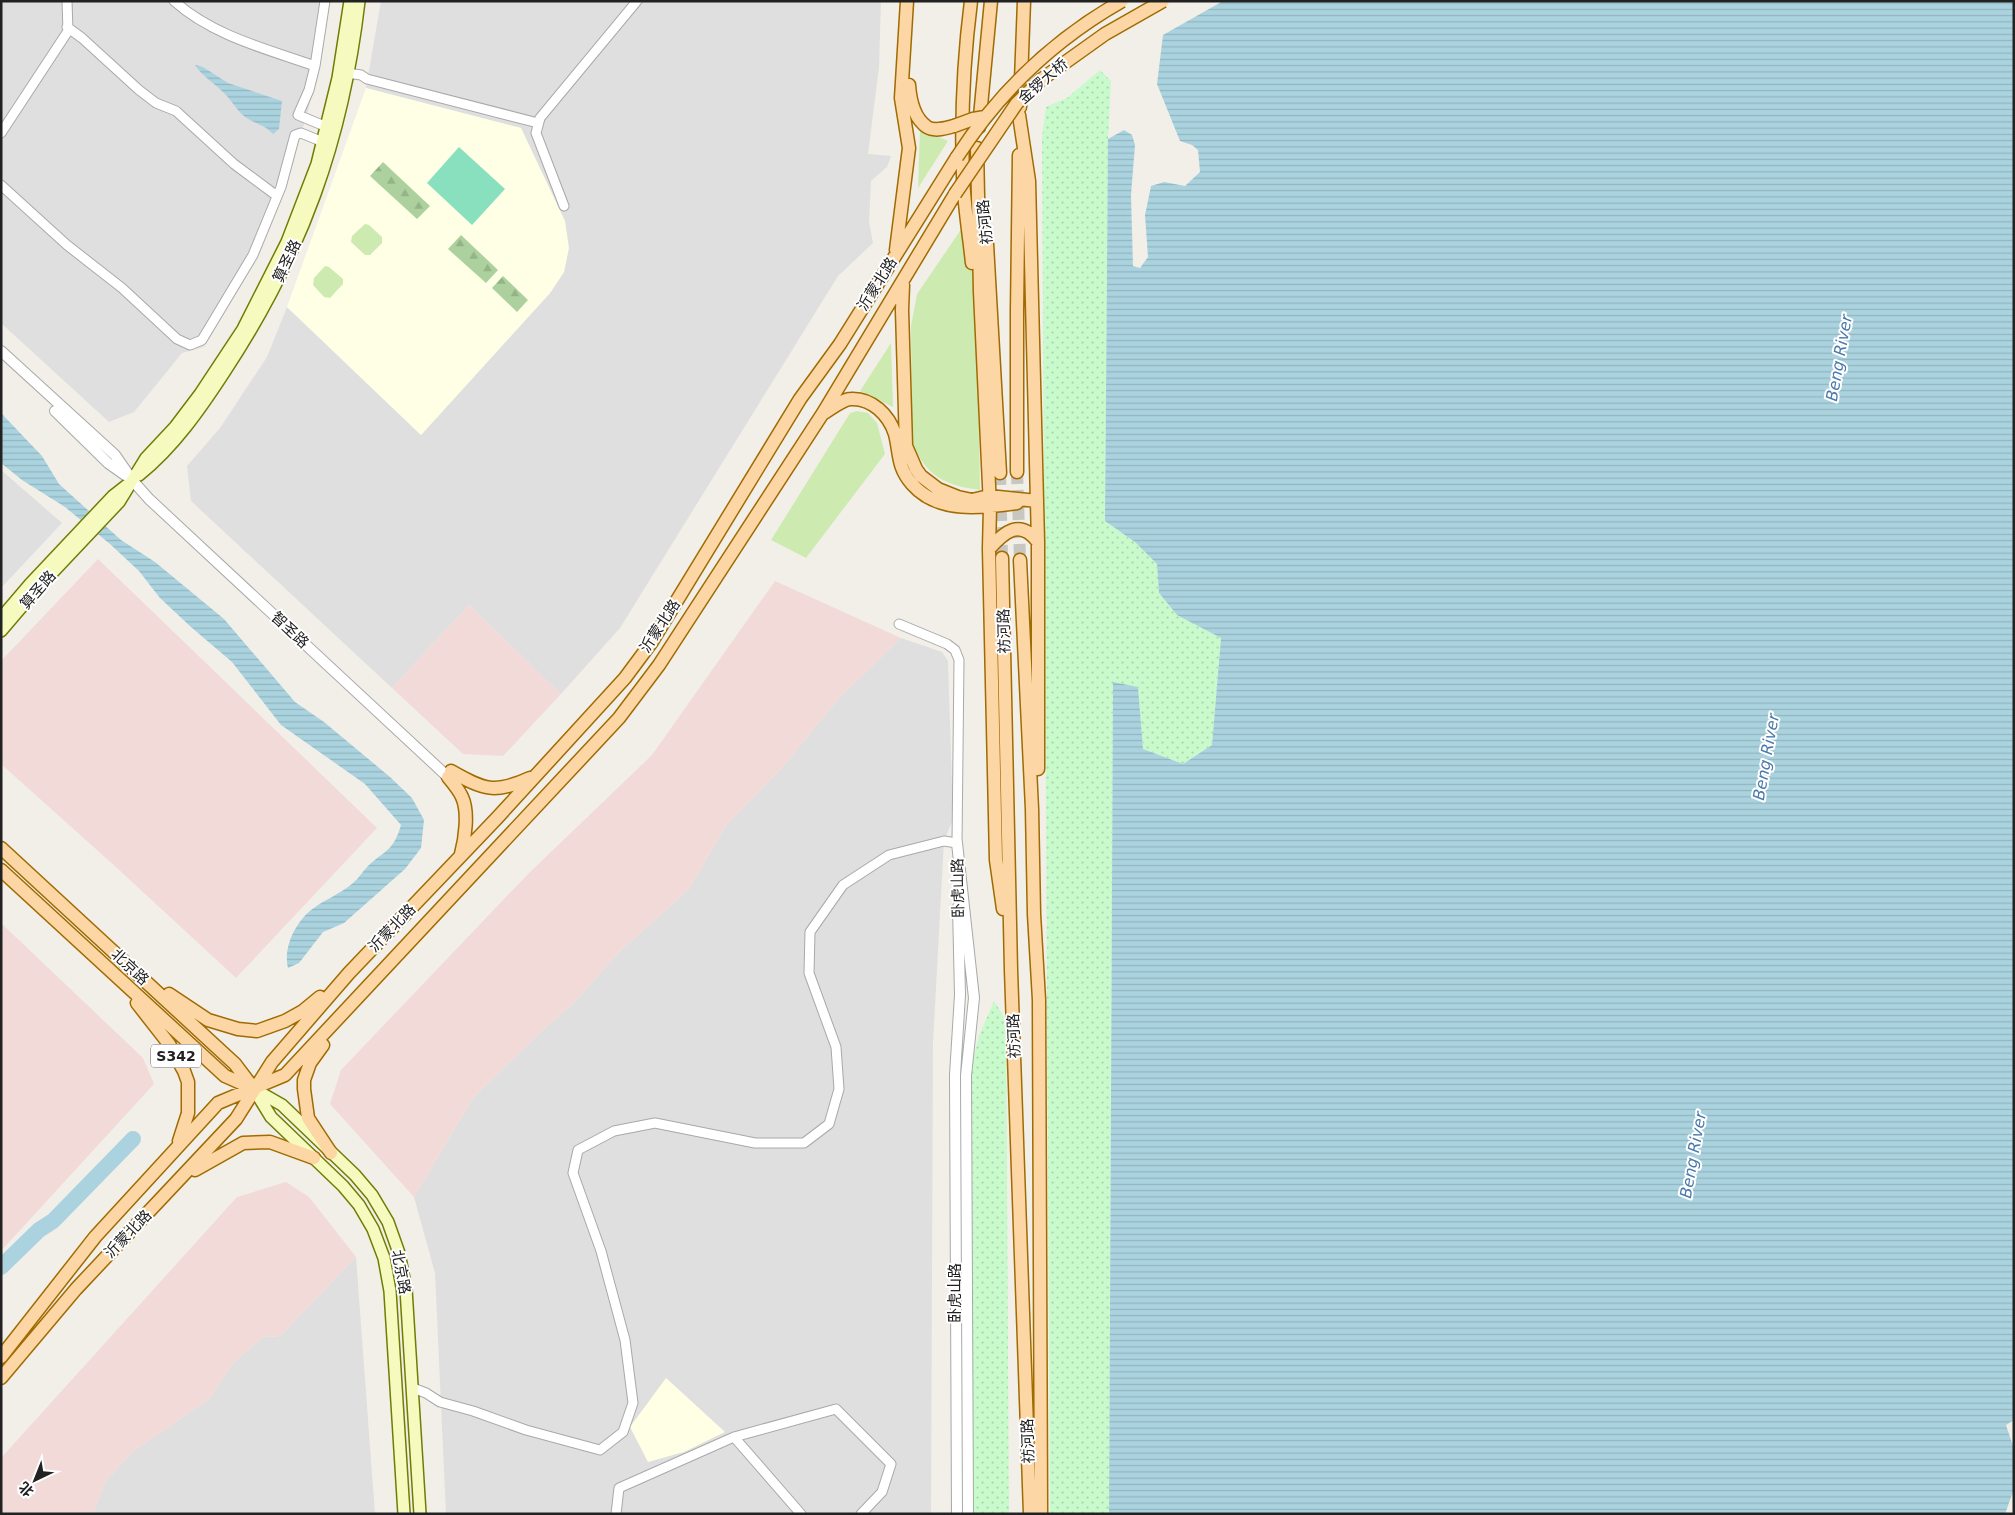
<svg xmlns="http://www.w3.org/2000/svg" width="2015" height="1515" viewBox="0 0 2015 1515" font-family="'DejaVu Sans','Noto Sans SC',sans-serif">
	<defs>
		<pattern id="forest-firs" width="22" height="20" patternUnits="userSpaceOnUse" patternTransform="scale(1.25)"><rect width="22" height="20" fill="#add19e"/><path d="M5 1l3.5 6h-7zM16 11l3.5 6h-7z" fill="#95b388"/></pattern>
		<pattern id="park-dots" width="8" height="8" patternUnits="userSpaceOnUse" patternTransform="scale(1.25)"><rect width="8" height="8" fill="#c8facc"/><path d="M2 2h.1M6 6h.1" fill="none" stroke="#acd6af" stroke-width="1.8" stroke-linecap="round"/></pattern>
		<pattern id="water-rules" width="6" height="5" patternUnits="userSpaceOnUse" patternTransform="scale(1.25)"><rect width="6" height="5" fill="#aad3df"/><path d="M0 2.5h6" fill="none" stroke="#92b5bf"/></pattern>
	</defs>
	<rect width="100%" height="100%" fill="#f2efe9"/>
	<path fill="#e0dfdf" d="M1 1H330L323 50 308 111 281 197 255 260 204 347 182 353 134 412 109 422 1 323Z
		M381 1H881L879 67 868 154 891 156 887 167 871 181 869 222 873 243 838 276 620 628 561 694 469 605 392 688 191 501 187 466 220 428 267 357 287 307 421 435 550 293 564 272 521 128 366 88Z
		M1 470 62 523 1 588Z
		M901 638 942 652 948 661 953 819 944 841 933 1042 931 1514H446L435 1273 414 1197 473 1098 544 1029 573 1004 617 954 689 889 726 825 781 769 839 698Z
		M356 1257 375 1514H93L105 1482 132 1452 209 1399 234 1362 263 1337 280 1336Z"/>
	<path fill="#f2dad9" d="M98 559 377 828 236 978 117 868 1 764V661Z
		M775 581 901 638 839 698 781 769 726 825 689 889 617 954 573 1004 544 1029 473 1098 414 1197 330 1104 341 1070 528 874 652 755Z
		M469 605 561 694 503 756 463 754 392 688Z
		M1 923 143 1058 154 1084 1 1251Z
		M286 1182 309 1197 356 1257 280 1336 263 1337 234 1362 209 1399 132 1452 105 1482 93 1514H1V1458L237 1197Z"/>
	<path fill="#ffffe5" d="M366 88 521 128 565 221 569 248 564 272 550 293 421 435 287 307Z
		M666 1378 725 1432 684 1452 648 1462 630 1427Z"/>
	<path fill="#cdebb0" d="M920 129 948 141 918 188Z
		M975 209 980 490C944 485 926 476 912 442L911 326 917 294Z
		M365 224 369 225 382 237V243L370 255H365L351 242 352 236Z
		M325 266 329 267 343 279V284L330 298 324 297 313 285 314 278Z
		M891 343 893 407 860 391Z
		M857 411 868 413 877 423 885 454 806 558 771 540 850 413Z"/>
	<path fill="url(#forest-firs)" d="M383 162 430 206 417 219 370 176Z
		M461 235 498 270 486 283 448 249Z
		M503 276 528 300 517 312 492 288Z"/>
	<path fill="url(#park-dots)" d="M1100 70 1111 81 1108 139 1105 521 1135 542 1157 564 1159 593 1177 615 1221 638 1212 745 1183 764 1143 749 1138 687 1113 683 1109 1514H1050L1042 138 1046 107 1067 98Z
		M994 1001 1006 1020 1009 1514H973L972 1063 979 1036Z"/>
	<path fill="#88e0be" d="M459 147 505 189 472 225 427 183Z"/>
	<path fill="url(#water-rules)" d="M1223 1H2014V1420L2006 1425 2014 1449V1489L2005 1514H1109L1113 682 1138 687 1143 749 1183 764 1212 745 1221 638 1177 615 1159 593 1157 564 1135 542 1105 521 1108 139 1124 130 1132 135 1135 145 1131 195 1133 266 1140 268 1148 257 1145 215 1151 186 1164 182 1185 186 1200 172 1198 150 1192 145 1180 141 1157 84 1163 35Z
		M195 65 203 67 228 83 282 101 279 129 273 134C264 125 261 126 250 120 237 113 233 101 223 92 213 82 203 77 195 65Z
		M1 413 42 456 59 484 121 540 155 562 224 619 295 702 324 722 390 777 412 798 424 820 421 848 405 869 344 923 323 932 299 963 288 968C283 948 295 923 311 910 324 900 340 894 353 883 359 878 363 871 368 866 386 849 393 852 401 825L365 784 281 725 232 662 191 627 160 598 139 571 110 544 65 507 22 480 1 463Z"/>
	<g fill="none" stroke-linecap="round" stroke-linejoin="round">
		<path stroke="#aad3df" stroke-width="16" d="M1 1267 39 1230 53 1221 133 1139"/>
		<path stroke="#c8c6c1" stroke-width="12" stroke-dasharray="12 6" stroke-linecap="butt" d="M1017 472 1020 560
			M1000 473 1002 558"/>
		<g stroke="#a9a9a9" stroke-width="11">
			<path id="minor" d="M174 1C213 36 267 49 315 66
				M325 1 315 66 309 90 298 115 327 127
				M67 27 82 38 139 90 156 103 176 111 234 164 277 196
				M347 73 361 75 367 79 538 123
				M1 133 68 31 67 1
				M1 185 67 245 122 288 177 339 190 345 202 340 253 255 281 187 295 135 301 133 323 142
				M564 206 536 133 540 118 637 1
				M413 1388 426 1393 440 1402 473 1411 526 1430 600 1450 623 1432 633 1403 625 1340 601 1251 573 1173 578 1150 614 1131 655 1123 755 1143H804L829 1124 839 1089 836 1047 809 973 810 932 843 885 889 855 944 841 957 843 959 660 955 650 947 644 899 624
				M734 1437 801 1514
				M616 1514 619 1488 734 1437 836 1409 891 1464 882 1492 861 1514"/>
		</g>
		<g stroke="#a9a9a9" stroke-width="12">
			<path id="tertiary" d="M1 351 115 455 133 481 149 499 448 777
				M55 411 108 463 125 475
				M957 843 974 998 966 1076 968 1514
				M957 1514 955 1075 960 995 958 907"/>
		</g>
		<g stroke="#707d05" stroke-width="14">
			<path id="secondary" d="M139 475C174 447 201 408 225 371 302 254 343 140 359 1
				M1 618 30 584 113 496 127 485
				M1 631 36 590 119 502 146 458 175 427 200 394 243 329 287 242 317 164 338 78 350 1
				M254 1089 282 1105 355 1175 372 1195 388 1222 399 1253 406 1289 420 1514
				M255 1091 271 1117 343 1186 359 1205 373 1229 384 1258 390 1291 404 1514"/>
		</g>
		<g stroke="#a06b00" stroke-width="15">
			<path id="primary" d="M971 1C964 56 961 121 963 176 964 205 969 234 972 263
				M909 85C910 99 914 118 927 127 935 132 946 128 954 126
				M1020 107 1024 1
				M1019 115 1029 181 1038 542V769
				M979 127 991 1
				M977 148 980 292 990 507 989 549 996 860 1003 909
				M987 244 1000 473
				M896 250 909 148 901 98 907 1
				M903 285 902 310 906 446 916 469 921 476 938 489 958 497 972 500 989 496 1037 501
				M824 413C831 409 843 399 851 399 872 398 889 415 895 434 900 454 897 467 912 484 938 514 982 508 1017 503
				M1017 472V311L1019 155
				M989 549C1004 532 1020 518 1038 542
				M1002 558 1011 970 1030 1514
				M1020 560 1032 809 1034 914 1039 1000 1041 1514
				M451 771C484 790 495 794 530 778
				M448 777C453 783 459 790 462 797 469 812 465 839 461 854
				M1 848 235 1064 254 1089
				M1 870 225 1076 252 1088
				M169 994 208 1020 238 1029 257 1031 285 1021 303 1011 320 997
				M137 1003 169 1044 184 1071 188 1082V1113L179 1141
				M323 1045 310 1063 304 1080V1089L308 1118 331 1153
				M195 1170 243 1143 270 1142 314 1158
				M1 1357 95 1237 218 1103 285 1075 619 718 659 665 823 413 955 194
				M1 1378 76 1289 236 1119 272 1062 349 973 497 818 625 678 651 643 800 399 840 344 957 157"/>
		</g>
		<use href="#minor" stroke="#fff" stroke-width="9"/>
		<use href="#tertiary" stroke="#fff" stroke-width="10"/>
		<use href="#secondary" stroke="#f7fabf" stroke-width="11"/>
		<use href="#primary" stroke="#fcd6a4" stroke-width="12"/>
		<g stroke="#a06b00" stroke-width="15" stroke-linecap="butt">
			<path id="primary-bridge" d="M954 126 973 119 985 117
				M957 157C999 92 1055 39 1122 1
				M955 194 1017 103 1042 79 1105 34 1163 1"/>
		</g>
		<use href="#primary-bridge" stroke="#fcd6a4" stroke-width="12"/>
	</g>
	<g text-anchor="middle" dominant-baseline="central" stroke-width="4" stroke-linejoin="round" paint-order="stroke">
		<rect fill="#fff" stroke="#646464" stroke-width="1" x="151" y="1044.5" width="50" height="23" rx="4"/>
		<g font-size="14" font-weight="bold" fill="#222">
			<text x="176" y="1056">S342</text>
		</g>
		<g font-size="15" fill="#222" stroke="#fff">
			<text transform="translate(1043 81) rotate(-41)">金锣大桥</text>
			<text transform="translate(985 222) rotate(-95)">祊河路</text>
			<text transform="translate(287 261) rotate(-65)">算圣路</text>
			<text transform="translate(877 284) rotate(-58)">沂蒙北路</text>
			<text transform="translate(38 590) rotate(-49)">算圣路</text>
			<text transform="translate(660 626) rotate(-57)">沂蒙北路</text>
			<text transform="translate(290 630) rotate(43)">智圣路</text>
			<text transform="translate(1004 631) rotate(-91)">祊河路</text>
			<text transform="translate(958 888) rotate(-91)">卧虎山路</text>
			<text transform="translate(392 928) rotate(-46)">沂蒙北路</text>
			<text transform="translate(130 967) rotate(43)">北京路</text>
			<text transform="translate(1014 1036) rotate(-92)">祊河路</text>
			<text transform="translate(128 1234) rotate(-46)">沂蒙北路</text>
			<text transform="translate(401 1272) rotate(79)">北京路</text>
			<text transform="translate(955 1293) rotate(-90)">卧虎山路</text>
			<text transform="translate(1028 1441) rotate(-92)">祊河路</text>
		</g>
		<g font-size="16" font-style="italic" fill="#4a7aab" stroke="#fff">
			<text transform="translate(1839 358) rotate(-80)">Beng River</text>
			<text transform="translate(1766 757) rotate(-80)">Beng River</text>
			<text transform="translate(1693 1155) rotate(-80)">Beng River</text>
		</g>
	</g>
	<rect width="2015" height="1515" fill="none" stroke="#222222" stroke-width="5"/>
	<g transform="translate(35 1480) rotate(223)" stroke="#ffffff" stroke-width="4" paint-order="stroke">
	<path d="M0-4L9 19L0 12L-9 19Z" fill="#222222"/>
	<text y="-8" font-size="14" font-weight="bold" text-anchor="middle" fill="#222222">北</text>
	</g>
</svg>
